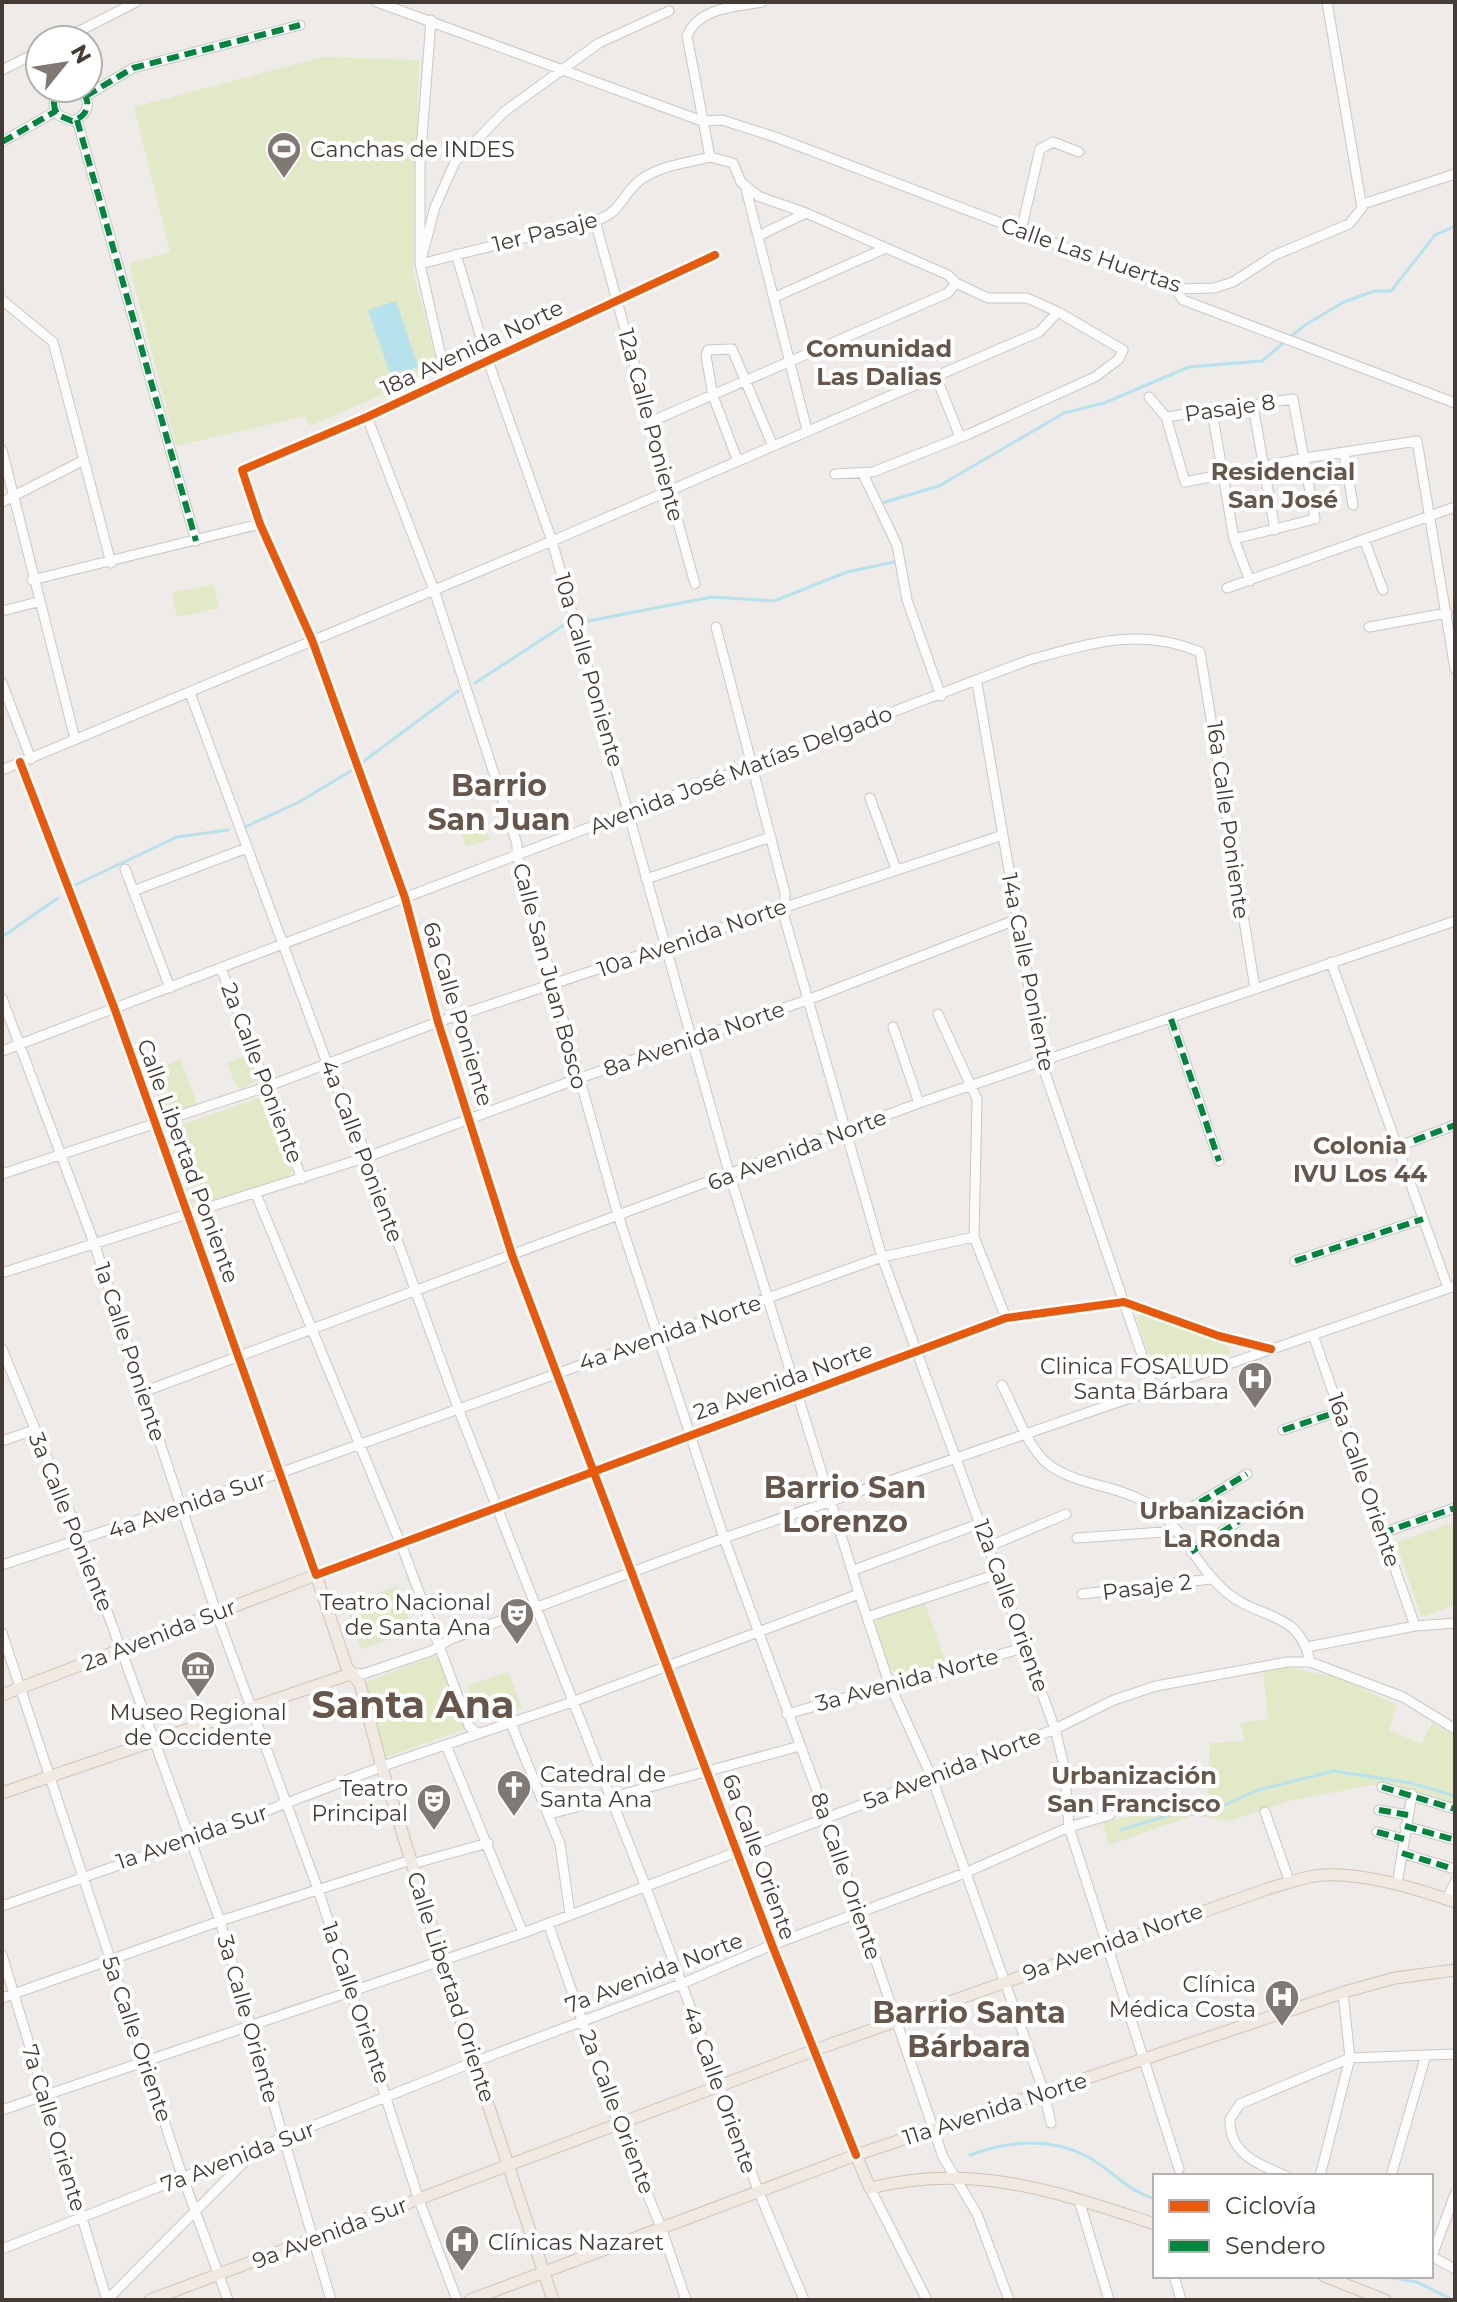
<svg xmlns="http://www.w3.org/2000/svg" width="1457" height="2302" viewBox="0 0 1457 2302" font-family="Montserrat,sans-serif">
	<rect width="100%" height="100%" fill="#eeebe8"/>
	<path fill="#e1e9c7" d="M323 57 419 60 413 271 437 364 434 372 310 426 305 416 176 446 129 264 170 252 134 107Z
		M213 584 219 608 177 617 172 593Z
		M478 807 490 839 466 847 455 815Z
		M251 1054 261 1079 241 1089 236 1086 227 1063Z
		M180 1059 197 1104 163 1116 146 1073Z
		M259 1098 269 1103 294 1166 289 1177 198 1206 188 1200 167 1138 172 1128Z
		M1140 1313 1227 1346 1231 1354 1161 1378 1156 1373 1136 1318Z
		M1455 1522V1605L1422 1617 1396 1542Z
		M397 1586 413 1631 361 1649 345 1605Z
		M925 1603 946 1663 900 1676 890 1669 875 1625 878 1619Z
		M438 1655 466 1729 384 1758 363 1683Z
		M1285 1667 1340 1678 1397 1705 1389 1730 1421 1744 1432 1723 1455 1736V1805L1378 1784 1288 1801 1230 1821 1194 1815 1109 1845 1103 1822 1165 1809 1200 1808 1207 1804 1210 1743 1244 1741 1240 1723 1268 1719 1263 1670Z
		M509 1672 522 1708 484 1720 478 1717 467 1686Z"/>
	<path fill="#b6e2ee" d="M396 301 418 367 391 376 368 310Z"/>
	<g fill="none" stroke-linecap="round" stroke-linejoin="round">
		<path stroke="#b6e2ee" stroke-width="3" d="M882 503 939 486 1064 413 1104 403 1189 367 1262 361 1305 325 1344 302 1374 291H1391L1435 235 1455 226
			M588 621 712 597 774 601 847 572 899 561
			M475 683 564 625
			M360 764 458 691
			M245 827 299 802 354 769
			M73 886 177 837 228 830
			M2 937 58 898
			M1121 1830 1179 1812 1202 1815 1258 1790 1334 1771 1411 1783 1455 1796
			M970 2155C1007 2141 1049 2137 1086 2156 1115 2171 1120 2187 1155 2199
			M1381 2276 1417 2282 1453 2300"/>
		<g stroke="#cbc7c4" stroke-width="11">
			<path id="minor" d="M377 2 702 121 722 120 775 137 1175 289 1214 288 1233 282 1275 255 1349 224 1362 208 1327 2
				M431 20 420 164V264L446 378
				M62 40 136 2
				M2 70 40 51
				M65 88C53 94 51 105 58 115L72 121C90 116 93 98 77 88
				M86 96 133 68 300 25
				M77 120 196 541
				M2 142 56 111
				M746 189 807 430
				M1363 204 1455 174
				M595 221 695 584
				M1021 231 1040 149 1053 142 1079 152
				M758 236 806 213
				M456 254 487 358 552 541 730 1176 858 1590 889 1683 932 1778 1044 2092 1051 2123
				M715 255 367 417 242 470 260 524 312 640 405 898 438 1022 512 1255 772 1945 856 2155
				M420 264 600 219C621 211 623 194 639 181 657 166 688 163 710 157L687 36C699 7 735 7 762 2
				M420 264 435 207 455 162 505 111 599 43 669 11
				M956 283 988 298H1027L1058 312
				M1175 289 1183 300 1455 403
				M775 297 886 248
				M2 300 53 342 111 563
				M935 374 960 437
				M1149 397 1166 417 1185 482 1305 458 1417 441 1455 669
				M1253 406 1275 530
				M1212 411 1234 539 1250 581
				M367 417 434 590 517 844V855L618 1215 724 1538 827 1818 943 2157 977 2214 1009 2300
				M1166 417 1293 399 1315 519 1234 539
				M650 422 948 293 956 283 948 275 806 213 758 196 741 182 733 163 710 157
				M2 450 75 739
				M1344 452 1353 505
				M737 459 713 396 706 356 708 350 732 349 772 444
				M863 474 897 545 907 600 941 696
				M2 502 84 460
				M1364 539 1383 590
				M32 580 260 524
				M1227 588 1455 507
				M2 611 38 602
				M716 627 785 893 784 916 882 1257 1055 1729 1064 1766 1069 1827 1179 2169
				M1369 627 1447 613
				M2 683 31 759
				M977 683 1042 1064 1154 1390
				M190 693 327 1063 367 1157 458 1408 645 1885 758 2190 804 2300
				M20 762 115 1010 316 1575 1006 1318 1124 1302 1219 1336 1271 1349
				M2 770 552 541 1039 332 1058 312 1123 350 1119 359 1095 377 969 434 873 472 835 474
				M870 798 896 869
				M125 869 170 988
				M646 879 771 837
				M133 891 247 848
				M1331 962 1448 1288
				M221 968 302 1179
				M2 998 94 1243 216 1612 319 1892 419 2200 457 2300
				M938 1014 977 1099 974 1237 1006 1318
				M1171 1019 1219 1161
				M893 1027 919 1103
				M2 1051 1029 660C1090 644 1138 626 1200 652L1255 988
				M1397 1147 1455 1125
				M2 1174 266 1087 438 1022 1003 835
				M256 1194 404 1552 469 1726 477 1733
				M1295 1261 1423 1219
				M2 1273 367 1157 577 1079 810 999 1018 919
				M1313 1335 1415 1626
				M2 1349 81 1540 220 1921 331 2300
				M1002 1385C1015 1409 1027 1447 1048 1464 1075 1485 1116 1485 1145 1502 1182 1523 1194 1565 1226 1592 1259 1620 1300 1610 1310 1662
				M143 1392 919 1103 1455 921
				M1283 1430 1340 1411
				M2 1441 34 1430
				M1169 1521 1247 1474
				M1382 1533 1455 1508
				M1077 1538 1178 1531
				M990 1546 1066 1514
				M1191 1552 1259 1508
				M2 1565 280 1473 882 1257 974 1237
				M854 1570 981 1523
				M1082 1594 1211 1579
				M867 1617 1000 1573
				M2 1633 183 2178 228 2300
				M1307 1647 1415 1626 1455 1623
				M353 1673 363 1674 431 1651 451 1639 724 1538 1455 1286
				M787 1714 1027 1647
				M510 1721 560 1844 570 1914
				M446 1745 523 1933
				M1382 1787 1455 1809
				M1379 1810 1408 1815
				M1265 1812 1290 1883
				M550 1814 800 1746
				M1405 1826 1455 1840
				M1377 1832 1404 1839
				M1402 1853 1451 1868
				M412 1864 488 1843
				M1397 1884 1412 1794
				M1447 1899 1455 1882
				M2 1906 190 1840 389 1764 572 1702 859 1594
				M548 1923 618 2123 661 2227 686 2300
				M2 1955 107 2300
				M2 1998 220 1921 411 1860
				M2 2110 523 1933 932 1778 1055 1729 1114 1700 1156 1686 1287 1662H1310L1403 1697 1455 1729
				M1286 2176C1258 2164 1229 2154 1230 2119L1240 2104 1350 2058 1455 2054
				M1320 2176 1350 2058 1343 1993
				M1391 2176 1426 2055
				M870 2188 927 2300
				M1079 2200 1109 2300
				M2 2249 474 2062 681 1984 772 1945 965 1873 1069 1827 1110 1815
				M1431 2256 1455 2269
				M1432 2256 1455 2194
				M1174 2276 1181 2300
				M107 2300 251 2155"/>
		</g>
		<g stroke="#d1c3b5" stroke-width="13">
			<path id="major" d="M2 1695 316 1575 347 1668 360 1684 382 1768 474 2062 553 2300
				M2 1793 353 1673
				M856 2155 870 2188C975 2162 1057 2192 1155 2224
				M1324 2276 1385 2300
				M150 2300 815 2050 1267 1889C1281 1885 1295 1880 1309 1877 1351 1868 1415 1888 1455 1902
				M470 2300 856 2155 1348 1991 1395 1978 1455 1970"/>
		</g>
		<use href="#minor" stroke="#fcfcfc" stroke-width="9"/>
		<use href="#major" stroke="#f1eae2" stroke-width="11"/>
		<path stroke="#00873e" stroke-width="6" stroke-dasharray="12 6" stroke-linecap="butt" d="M65 88C53 94 51 105 58 115L72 121C90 116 93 98 77 88
			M86 96 133 68 300 25
			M77 120 196 541
			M2 142 56 111
			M1171 1019 1219 1161
			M1397 1147 1455 1125
			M1295 1261 1423 1219
			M1283 1430 1340 1411
			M1169 1521 1247 1474
			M1382 1533 1455 1508
			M1191 1552 1259 1508
			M1382 1787 1455 1809
			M1379 1810 1408 1815
			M1405 1826 1455 1840
			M1377 1832 1404 1839
			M1402 1853 1451 1868"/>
		<g stroke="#fff" stroke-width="13">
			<path id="cycleway" d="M715 255 367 417 242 470 260 524 312 640 405 898 438 1022 512 1255 772 1945 856 2155
				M20 762 115 1010 316 1575 1006 1318 1124 1302 1219 1336 1271 1349"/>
		</g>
		<use href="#cycleway" stroke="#e8590c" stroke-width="8"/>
	</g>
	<defs>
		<g id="stadium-pin" transform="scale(1.8)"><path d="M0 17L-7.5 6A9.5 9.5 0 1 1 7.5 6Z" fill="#807973" stroke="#fff"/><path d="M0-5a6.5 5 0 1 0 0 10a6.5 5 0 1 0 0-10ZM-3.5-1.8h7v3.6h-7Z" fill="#fff"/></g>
		<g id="hospital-pin" transform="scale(1.8)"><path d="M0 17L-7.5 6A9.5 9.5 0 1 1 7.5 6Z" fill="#807973" stroke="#fff"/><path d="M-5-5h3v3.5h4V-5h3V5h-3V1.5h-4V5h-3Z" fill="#fff"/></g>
		<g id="theatre-pin" transform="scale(1.8)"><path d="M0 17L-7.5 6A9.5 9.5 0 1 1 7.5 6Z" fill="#807973" stroke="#fff"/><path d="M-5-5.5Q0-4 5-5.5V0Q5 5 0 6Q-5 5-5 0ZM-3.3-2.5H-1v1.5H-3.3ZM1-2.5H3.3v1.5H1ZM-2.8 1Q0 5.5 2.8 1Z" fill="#fff"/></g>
		<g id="museum-pin" transform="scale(1.8)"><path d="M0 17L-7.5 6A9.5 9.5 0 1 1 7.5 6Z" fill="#807973" stroke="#fff"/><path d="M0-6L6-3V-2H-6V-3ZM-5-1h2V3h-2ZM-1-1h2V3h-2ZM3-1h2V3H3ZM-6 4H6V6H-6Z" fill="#fff"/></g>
		<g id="church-pin" transform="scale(1.8)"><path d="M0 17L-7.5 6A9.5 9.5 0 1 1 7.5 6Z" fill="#807973" stroke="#fff"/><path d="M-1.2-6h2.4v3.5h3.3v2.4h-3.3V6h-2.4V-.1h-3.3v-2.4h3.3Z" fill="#fff"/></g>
	</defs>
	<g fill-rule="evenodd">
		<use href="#stadium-pin" x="284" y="149"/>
		<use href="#hospital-pin" x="1255" y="1379"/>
		<use href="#theatre-pin" x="517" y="1615"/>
		<use href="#museum-pin" x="198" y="1668"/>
		<use href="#church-pin" x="514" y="1787"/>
		<use href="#theatre-pin" x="434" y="1801"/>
		<use href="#hospital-pin" x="1282" y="1997"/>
		<use href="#hospital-pin" x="462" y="2242"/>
	</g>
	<g text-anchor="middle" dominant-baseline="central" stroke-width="8" stroke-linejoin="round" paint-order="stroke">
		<g font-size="22" fill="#443b34" stroke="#fff" text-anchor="end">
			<text x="310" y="149" text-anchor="start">Canchas de INDES</text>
			<text x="1229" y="1366">Clinica FOSALUD<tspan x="1229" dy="25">Santa Bárbara</tspan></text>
			<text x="491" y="1602">Teatro Nacional<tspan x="491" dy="25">de Santa Ana</tspan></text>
			<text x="198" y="1712" text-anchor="middle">Museo Regional<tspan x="198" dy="25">de Occidente</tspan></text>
			<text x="540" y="1774" text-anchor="start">Catedral de<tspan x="540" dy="25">Santa Ana</tspan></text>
			<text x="408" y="1788">Teatro<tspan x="408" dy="25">Principal</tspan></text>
			<text x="1256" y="1984">Clínica<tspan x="1256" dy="25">Médica Costa</tspan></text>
			<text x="488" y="2242" text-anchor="start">Clínicas Nazaret</text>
		</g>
		<g font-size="22" fill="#443b34" stroke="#fff">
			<text transform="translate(545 232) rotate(-14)">1er Pasaje</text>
			<text transform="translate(1091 255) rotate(19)">Calle Las Huertas</text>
			<text transform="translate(472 348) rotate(-25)">18a Avenida Norte</text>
			<text transform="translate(1230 408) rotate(-8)">Pasaje 8</text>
			<text transform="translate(651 425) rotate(75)">12a Calle Poniente</text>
			<text transform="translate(589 670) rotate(74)">10a Calle Poniente</text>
			<text transform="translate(741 770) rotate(-21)">Avenida José Matías Delgado</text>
			<text transform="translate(1228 820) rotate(82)">16a Calle Poniente</text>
			<text transform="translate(692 938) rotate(-19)">10a Avenida Norte</text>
			<text transform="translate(1028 972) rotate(79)">14a Calle Poniente</text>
			<text transform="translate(550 976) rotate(75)">Calle San Juan Bosco</text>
			<text transform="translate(458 1014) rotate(73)">6a Calle Poniente</text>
			<text transform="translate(694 1039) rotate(-19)">8a Avenida Norte</text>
			<text transform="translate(262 1073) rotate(69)">2a Calle Poniente</text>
			<text transform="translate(797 1150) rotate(-21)">6a Avenida Norte</text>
			<text transform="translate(362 1151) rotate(69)">4a Calle Poniente</text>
			<text transform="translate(188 1161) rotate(70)">Calle Libertad Poniente</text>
			<text transform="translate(670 1333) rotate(-19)">4a Avenida Norte</text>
			<text transform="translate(130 1352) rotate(72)">1a Calle Poniente</text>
			<text transform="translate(783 1381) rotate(-20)">2a Avenida Norte</text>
			<text transform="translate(1364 1480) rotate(71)">16a Calle Oriente</text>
			<text transform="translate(187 1505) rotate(-19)">4a Avenida Sur</text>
			<text transform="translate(71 1522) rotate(68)">3a Calle Poniente</text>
			<text transform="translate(1147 1587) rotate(-7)">Pasaje 2</text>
			<text transform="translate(1011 1606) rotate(70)">12a Calle Oriente</text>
			<text transform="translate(159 1635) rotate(-21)">2a Avenida Sur</text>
			<text transform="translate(907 1680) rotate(-15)">3a Avenida Norte</text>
			<text transform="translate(952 1769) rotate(-21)">5a Avenida Norte</text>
			<text transform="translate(192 1837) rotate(-19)">1a Avenida Sur</text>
			<text transform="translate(759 1857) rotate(70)">6a Calle Oriente</text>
			<text transform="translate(846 1876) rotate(71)">8a Calle Oriente</text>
			<text transform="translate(1113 1942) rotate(-20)">9a Avenida Norte</text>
			<text transform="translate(654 1973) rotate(-21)">7a Avenida Norte</text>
			<text transform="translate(451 1987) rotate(72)">Calle Libertad Oriente</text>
			<text transform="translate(356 2003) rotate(71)">1a Calle Oriente</text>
			<text transform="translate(248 2019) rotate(74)">3a Calle Oriente</text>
			<text transform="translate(137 2039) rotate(71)">5a Calle Oriente</text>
			<text transform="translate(720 2090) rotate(70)">4a Calle Oriente</text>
			<text transform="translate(995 2109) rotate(-18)">11a Avenida Norte</text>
			<text transform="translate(617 2112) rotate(69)">2a Calle Oriente</text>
			<text transform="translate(54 2128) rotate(73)">7a Calle Oriente</text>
			<text transform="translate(238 2157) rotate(-21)">7a Avenida Sur</text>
			<text transform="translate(330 2233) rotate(-21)">9a Avenida Sur</text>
		</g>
		<g font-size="24" font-weight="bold" fill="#67574b" stroke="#fff">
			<text x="879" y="348">Comunidad<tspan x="879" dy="28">Las Dalias</tspan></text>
			<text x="1283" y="471">Residencial<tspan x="1283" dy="28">San José</tspan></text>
			<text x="1360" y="1145">Colonia<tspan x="1360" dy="28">IVU Los 44</tspan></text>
			<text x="1222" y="1510">Urbanización<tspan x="1222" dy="28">La Ronda</tspan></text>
			<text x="1134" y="1775">Urbanización<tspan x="1134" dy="28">San Francisco</tspan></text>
		</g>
		<g font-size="30" font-weight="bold" fill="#67574b" stroke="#fff">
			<text x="499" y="785">Barrio<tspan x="499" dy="34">San Juan</tspan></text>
			<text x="845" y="1487">Barrio San<tspan x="845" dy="34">Lorenzo</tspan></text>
			<text x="969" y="2012">Barrio Santa<tspan x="969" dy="34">Bárbara</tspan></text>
		</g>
		<g font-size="38" font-weight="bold" fill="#67574b" stroke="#fff">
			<text x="413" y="1704">Santa Ana</text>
		</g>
	</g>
	<rect width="1457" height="2302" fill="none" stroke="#443b34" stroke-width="8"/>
	<rect x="1153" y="2174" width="280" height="104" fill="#ffffff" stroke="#b4b1ae" stroke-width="2"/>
	<rect x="1169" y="2200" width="40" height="12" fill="#e8590c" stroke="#b4b1ae" stroke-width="2"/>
	<text x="1225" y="2214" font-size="24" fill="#443b34">Ciclovía</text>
	<rect x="1169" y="2240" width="40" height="12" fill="#00873e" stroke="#b4b1ae" stroke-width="2"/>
	<text x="1225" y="2254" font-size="24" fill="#443b34">Sendero</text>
	<g transform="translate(64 64) rotate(60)"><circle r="38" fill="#ffffff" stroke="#b4b1ae" stroke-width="2"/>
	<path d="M0-6L14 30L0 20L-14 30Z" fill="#807973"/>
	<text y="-12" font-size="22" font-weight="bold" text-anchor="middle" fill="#443b34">N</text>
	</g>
</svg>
